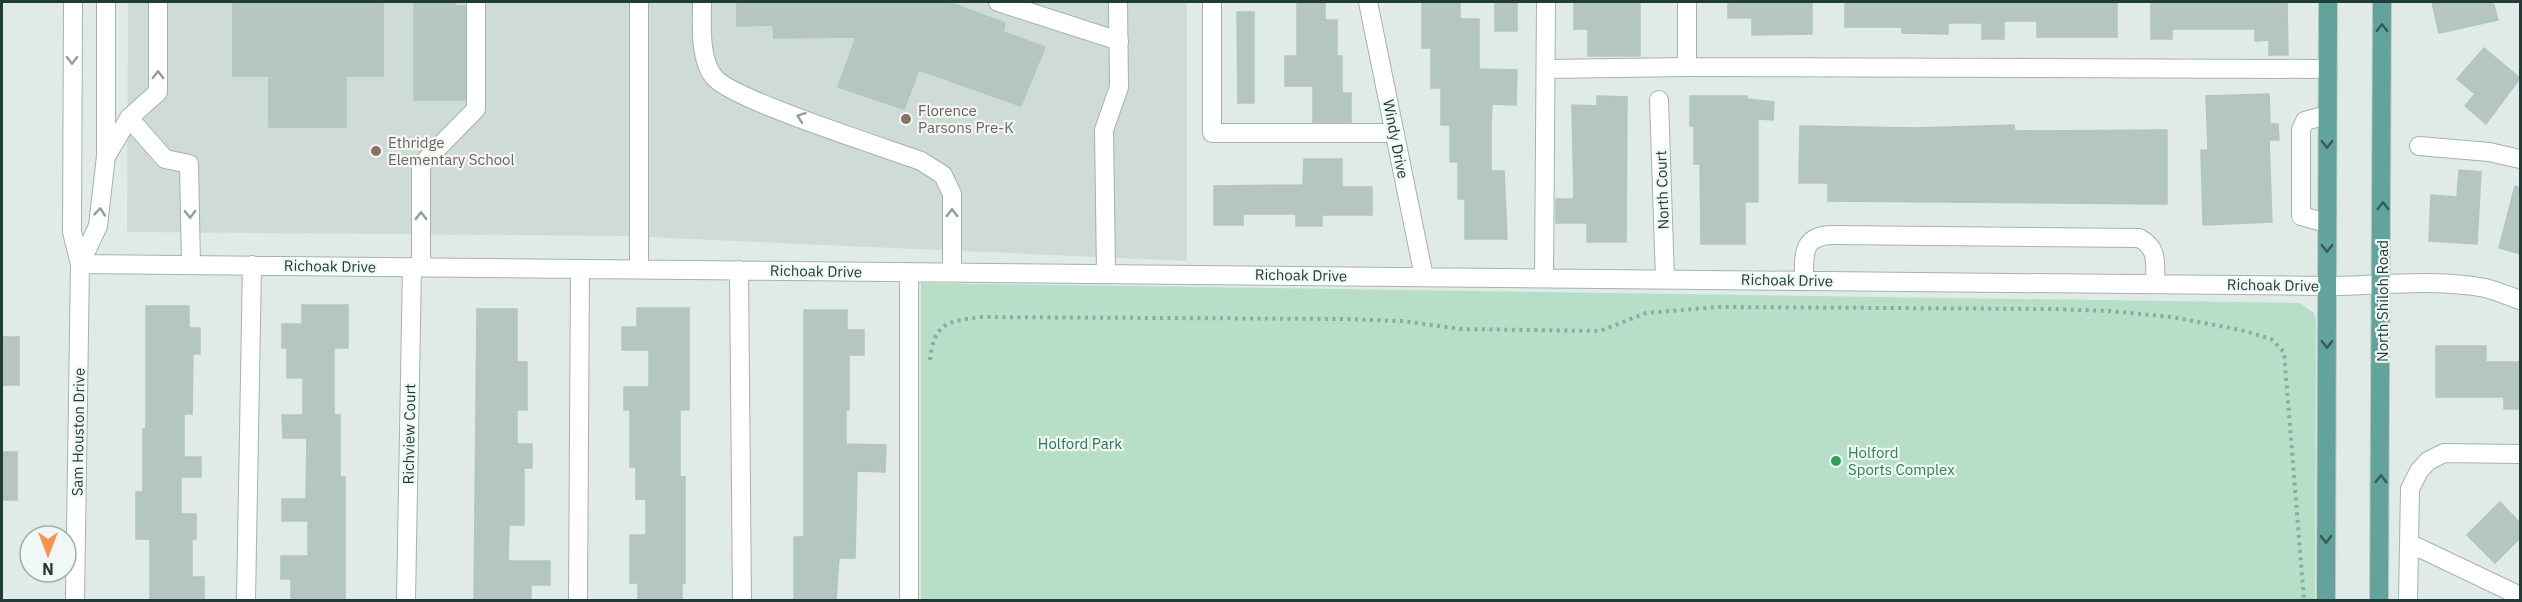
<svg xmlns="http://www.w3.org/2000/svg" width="2522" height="602" viewBox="0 0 2522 602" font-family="'IBM Plex Sans',sans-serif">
	<rect width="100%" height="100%" fill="#e0ebe8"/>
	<path fill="#cedbd7" d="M128 2H1187V261L623 236 127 232Z"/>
	<path fill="#b7dec7" d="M921 283 2300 303 2314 313 2316 321 2315 600H921Z"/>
	<path fill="#b5c6c1" stroke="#b2c5c0" stroke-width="1.5" d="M233 2H383V76H346V127H269V76H233Z
		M414 2H455V6H465V100H414Z
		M737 2H949L1005 23 1003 32 1045 47 1021 106 919 70 904 109 838 87 856 37 774 38 773 25 737 26Z
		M1297 2H1325V20H1337V56H1342V93H1351V122H1313V86H1285V56H1297Z
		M1422 2H1460V19H1479V69L1517 70 1516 105 1492 104 1491 125V171H1504L1507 239H1465V199H1458V162H1450V125H1441V88H1431V48H1422Z
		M1495 2H1517V31H1495Z
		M1728 2H1812V34L1752 35V18H1728Z
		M1845 2H2117V37H2037V21H2004V39H1982V23H1948V34L1902 33V27H1845Z
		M2151 2H2287L2288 55H2269V40L2255 41V29H2172V39H2151Z
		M2432 2H2493L2498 20 2439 33Z
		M1574 3H1640V56H1588V29H1574Z
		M1237 12H1254V103H1238Z
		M2484 48 2520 78 2486 124 2465 106 2475 94 2457 79Z
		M2269 94 2270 124H2278L2279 140H2269L2272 222 2203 225 2201 150H2208L2206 96Z
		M1597 96 1627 97 1626 242H1587V223H1556V199H1574L1572 105 1597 106Z
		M1690 96H1747V99L1774 102 1773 120 1758 119V202H1745V244H1701L1700 164H1694V126H1690Z
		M2014 125 2015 131 2167 130V204L1828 201V183H1799L1800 126 1916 128Z
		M1304 159H1342V187H1372V215H1322V226H1296V214H1243V225H1214V186L1303 185Z
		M2459 170 2481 172 2477 244 2429 241 2431 195 2457 197Z
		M2515 186 2520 187V254L2499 248Z
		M302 305H348V348H334V415H340V477H345V600H291V579H281V556H308V521H282V499H306L307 438H283L282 415H303V378H287V348H282V324H302Z
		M146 306H189V328H200V354H193L192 414H184V457H201V477H181V514H196V539H192V577H204V600H150V539H136V492H143V429H146Z
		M637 308H689V410H680V477H685V583H682V600H638V583H630V535H646V499H636V467H630V410H624V387H649V350H622V327H637Z
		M477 309H517V362H527V410H517V444H532V468H524V525H509L508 561H550V585H531V600H474Z
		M804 310H847V330H864V355H849V410H846V444L886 445 885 472 857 471 855 558H839L836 600H794V537H804Z
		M2 337H19V385H2Z
		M2436 346H2486V362H2520V409H2504V397H2436Z
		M2 452H17V500H2Z
		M2500 502 2520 523V538L2495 563 2467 535Z"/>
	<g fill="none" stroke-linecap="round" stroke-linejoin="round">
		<g stroke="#a3b3b0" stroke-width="20">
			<path id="minor" d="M73 2 72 232 80 264 75 600
				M639 2V269
				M702 2C702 24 699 59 714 77 730 99 886 148 921 161L943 175 952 194V272
				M998 2 1119 41
				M1212 2V133H1395
				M1368 2 1424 277
				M1687 2V67
				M1546 69 1687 67 2328 69
				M1659 100 1665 279
				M129 118 165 159 189 164 191 265
				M2419 146 2489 152 2520 159
				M107 155 129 118 158 92V2
				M2327 223 2301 216V130L2305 121 2327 115
				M80 264 2327 286C2379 286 2433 278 2485 288 2497 291 2509 296 2520 300
				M80 264 98 226 106 156V2
				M421 267V165L476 109V2
				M739 270 742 600
				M1106 274 1104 130 1119 87 1118 2
				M1544 278 1546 2
				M1804 280C1804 256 1801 235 1833 235L2139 238C2159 248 2155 264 2155 284
				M2409 543 2520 596
				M246 600 252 265
				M406 600 412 267
				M578 600 580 269
				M909 600V272
				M2408 600 2410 489 2419 471 2428 461 2444 453 2520 454"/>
		</g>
		<g stroke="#c1c8c7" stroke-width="20">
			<path id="major" d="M2326 600 2328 2
				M2379 600 2382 2"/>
		</g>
		<path stroke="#7fb0a8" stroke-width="4" stroke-dasharray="3 4.5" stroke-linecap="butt" d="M930 360C934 323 947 321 981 317L1344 319 1403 321 1460 329 1600 331 1646 313 1717 307 2053 309 2109 311 2172 317 2241 330 2271 339 2284 352 2304 600"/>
		<use href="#minor" stroke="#fff" stroke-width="18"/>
		<use href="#major" stroke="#62a39b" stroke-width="18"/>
	</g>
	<defs><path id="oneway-chevron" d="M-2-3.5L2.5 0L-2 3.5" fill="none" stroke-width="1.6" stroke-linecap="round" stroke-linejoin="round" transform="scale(1.5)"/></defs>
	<g stroke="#345b56">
		<use href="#oneway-chevron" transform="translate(2382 28) rotate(-90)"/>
		<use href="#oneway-chevron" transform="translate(2327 144) rotate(90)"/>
		<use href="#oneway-chevron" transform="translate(2383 206) rotate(-90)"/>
		<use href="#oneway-chevron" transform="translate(2327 248) rotate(90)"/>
		<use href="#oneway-chevron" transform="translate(2327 344) rotate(90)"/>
		<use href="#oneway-chevron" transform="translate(2381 479) rotate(-89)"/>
		<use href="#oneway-chevron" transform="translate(2326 539) rotate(90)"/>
	</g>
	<g stroke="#909e9c">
		<use href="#oneway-chevron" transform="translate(72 60) rotate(90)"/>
		<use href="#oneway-chevron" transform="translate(158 75) rotate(-90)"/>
		<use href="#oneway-chevron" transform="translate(801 117) rotate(-160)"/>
		<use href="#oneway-chevron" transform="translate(100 212) rotate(-84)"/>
		<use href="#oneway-chevron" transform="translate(952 213) rotate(-90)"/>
		<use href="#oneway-chevron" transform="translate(190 214) rotate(89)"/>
		<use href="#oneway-chevron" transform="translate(421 216) rotate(-90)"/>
	</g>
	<g fill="#8d6e63" stroke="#f0f8f5" stroke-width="2">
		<circle cx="906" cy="119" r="6"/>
		<circle cx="376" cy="151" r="6"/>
	</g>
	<circle fill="#2e9e5b" stroke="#f0f8f5" stroke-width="2" cx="1836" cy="461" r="6"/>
	<g text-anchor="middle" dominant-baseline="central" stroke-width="4.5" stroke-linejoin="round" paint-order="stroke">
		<g font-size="15" fill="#785e54" stroke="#f0f8f5" text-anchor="start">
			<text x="918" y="110">Florence<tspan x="918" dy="17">Parsons Pre-K</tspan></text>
			<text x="388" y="142">Ethridge<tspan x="388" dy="17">Elementary School</tspan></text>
		</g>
		<g font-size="15" fill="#203c38" stroke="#f0f8f5">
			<text transform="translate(1396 139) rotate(79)">Windy Drive</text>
			<text transform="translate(1662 190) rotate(-92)">North Court</text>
			<text transform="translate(330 266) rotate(1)">Richoak Drive</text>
			<text transform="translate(816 271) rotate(1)">Richoak Drive</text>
			<text transform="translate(1301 275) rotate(1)">Richoak Drive</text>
			<text transform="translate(1787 280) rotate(1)">Richoak Drive</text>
			<text transform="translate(2273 285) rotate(1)">Richoak Drive</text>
			<text transform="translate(2382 301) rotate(-90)">North Shiloh Road</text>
			<text transform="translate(78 432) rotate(-89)">Sam Houston Drive</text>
			<text transform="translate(409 434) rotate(-89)">Richview Court</text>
		</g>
		<g font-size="15" fill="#287550" stroke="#f0f8f5">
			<text x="1080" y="443">Holford Park</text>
		</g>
		<g font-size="15" fill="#27864d" stroke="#f0f8f5" text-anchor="start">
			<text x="1848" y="452">Holford<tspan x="1848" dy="17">Sports Complex</tspan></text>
		</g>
	</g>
	<rect width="2522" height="602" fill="none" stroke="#203c38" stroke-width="6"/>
	<g transform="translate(48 554) rotate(180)"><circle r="28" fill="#f0f8f5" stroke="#9dada9" stroke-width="1.5"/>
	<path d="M0-4.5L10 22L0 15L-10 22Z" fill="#f89151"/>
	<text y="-9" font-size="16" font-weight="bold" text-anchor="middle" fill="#203c38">N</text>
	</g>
</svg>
